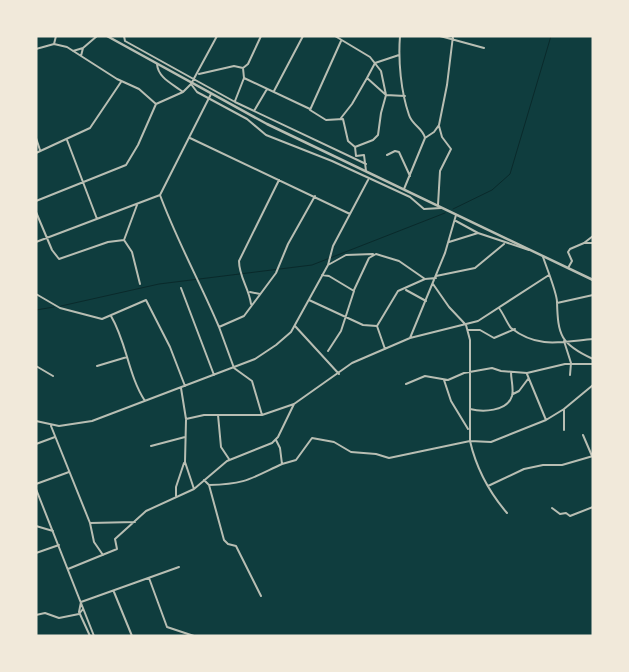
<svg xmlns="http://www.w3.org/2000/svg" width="629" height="672" viewBox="0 0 629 672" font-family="'Space Grotesk',sans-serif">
	<rect width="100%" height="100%" fill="#0f3d3e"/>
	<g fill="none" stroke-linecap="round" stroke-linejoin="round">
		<path stroke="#0a2a2b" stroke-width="1" d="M453 209 492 190 510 174 551 36
			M61 306 159 284 312 265 445 213
			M36 310 54 307"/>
		<path stroke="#b8beb3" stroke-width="2" d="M124 36 125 41 235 102 366 164
			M335 36 370 57 381 71 386 95 405 96
			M400 36C398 61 401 92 409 115 412 125 423 128 425 138L404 189
			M440 36 484 48
			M341 41 310 110 326 120 343 119 348 141 355 147 356 156 364 155 366 171
			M54 44 56 36
			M36 49 54 44 67 47 117 79 139 89 156 104
			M73 51 83 48
			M81 56 83 48 97 36
			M157 64C158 78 173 84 183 92
			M243 68 244 78 310 109
			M199 74 234 66 243 68 248 64 261 36
			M191 84 197 92 247 119 266 135 332 161 410 197 424 209 441 208
			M274 91 303 36
			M235 101 244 78
			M254 111 267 89
			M341 118 352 104 367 78
			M36 138 40 150
			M190 138 350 214
			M425 138 434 132 439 125 447 85 453 36
			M67 140 97 219
			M355 147 373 140 378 135 381 113 386 95 367 78 375 63 399 55
			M36 153 90 128 121 82
			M387 155 395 151 399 152 410 176
			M160 195C177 241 200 282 219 327
			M36 201 126 165 138 145 156 104 183 92 191 84 217 36
			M438 205 440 171 451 149 442 137 439 126
			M36 212 52 250 59 259 108 242 124 240 132 252 140 284
			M456 221 478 233
			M124 240 137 205
			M36 242 160 195 211 94
			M449 242 478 233 529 250
			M585 243H593
			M543 257C546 266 557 293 557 302 558 335 560 344 593 359
			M328 265 333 246 368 180
			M568 268 572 261 568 252 570 249 584 243 593 236
			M322 275 329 276 354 291 341 331 328 351
			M436 276 475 268 504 244
			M433 284 449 307 466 325 470 340V441C476 467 489 492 507 513
			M181 288 214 375
			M354 290 369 258 376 254 399 261 425 279
			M406 290 426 301
			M250 292 260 294
			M36 294 60 308 102 319 146 300 170 347 185 386
			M309 300 363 325 377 326 398 291 425 279 436 278
			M557 303 593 295
			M251 304C249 288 239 277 239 261L279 180
			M499 308C503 313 508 325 511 328 538 349 561 342 593 339
			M111 316C127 343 128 375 145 401
			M295 326 339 374
			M377 326 385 349
			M468 330H480L494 338 515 329
			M410 338 478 321 549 275
			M564 341 571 363 570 375
			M36 366 53 376
			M97 366 127 357
			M527 374 546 420
			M444 380 451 401 468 429
			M406 384 425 376 448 380 464 373 492 368 501 371 527 373 565 364H593
			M181 388 186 419 204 415H262L294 404 352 363 410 338 445 253 456 215
			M513 394 519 391 528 379
			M470 409C482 412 507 412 512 396 514 389 511 380 511 372
			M218 415 221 447 229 459
			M262 415 252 381 234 368 219 327 244 316 276 273 288 244 315 196
			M186 420 185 462 194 489
			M36 421 59 426 92 421 255 359 276 345 291 332 328 265 346 255 373 254
			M51 426 90 523 94 542 103 555
			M564 430V409
			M583 435 592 456
			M36 444 55 437
			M151 446 185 437
			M282 464 296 460 312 438 334 442 351 452 376 454 389 458 470 441 491 442 546 420 564 409 593 385
			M204 480 209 485 224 540 228 544 236 546 261 596
			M36 484 69 472
			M209 485C246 484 250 479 282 464L280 448 276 440
			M488 486 524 469 543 465H562L593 456
			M36 489 94 636
			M176 496V487L184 463
			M552 508 560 514 566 513 570 516 593 507
			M90 523 135 522
			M36 526 53 531
			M36 553 59 545
			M68 569 117 549 115 539 146 511 194 489 227 461 272 443 278 437 294 404
			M149 578 167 627 194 636
			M114 592 132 636
			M36 615 45 613 59 618 79 614 83 609
			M90 636 79 612 81 602 179 567"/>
		<path stroke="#b8beb3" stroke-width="2.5" d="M107 36 267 124 593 280"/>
	</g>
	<rect width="629" height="672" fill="none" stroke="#f1e9da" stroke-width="75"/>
</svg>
